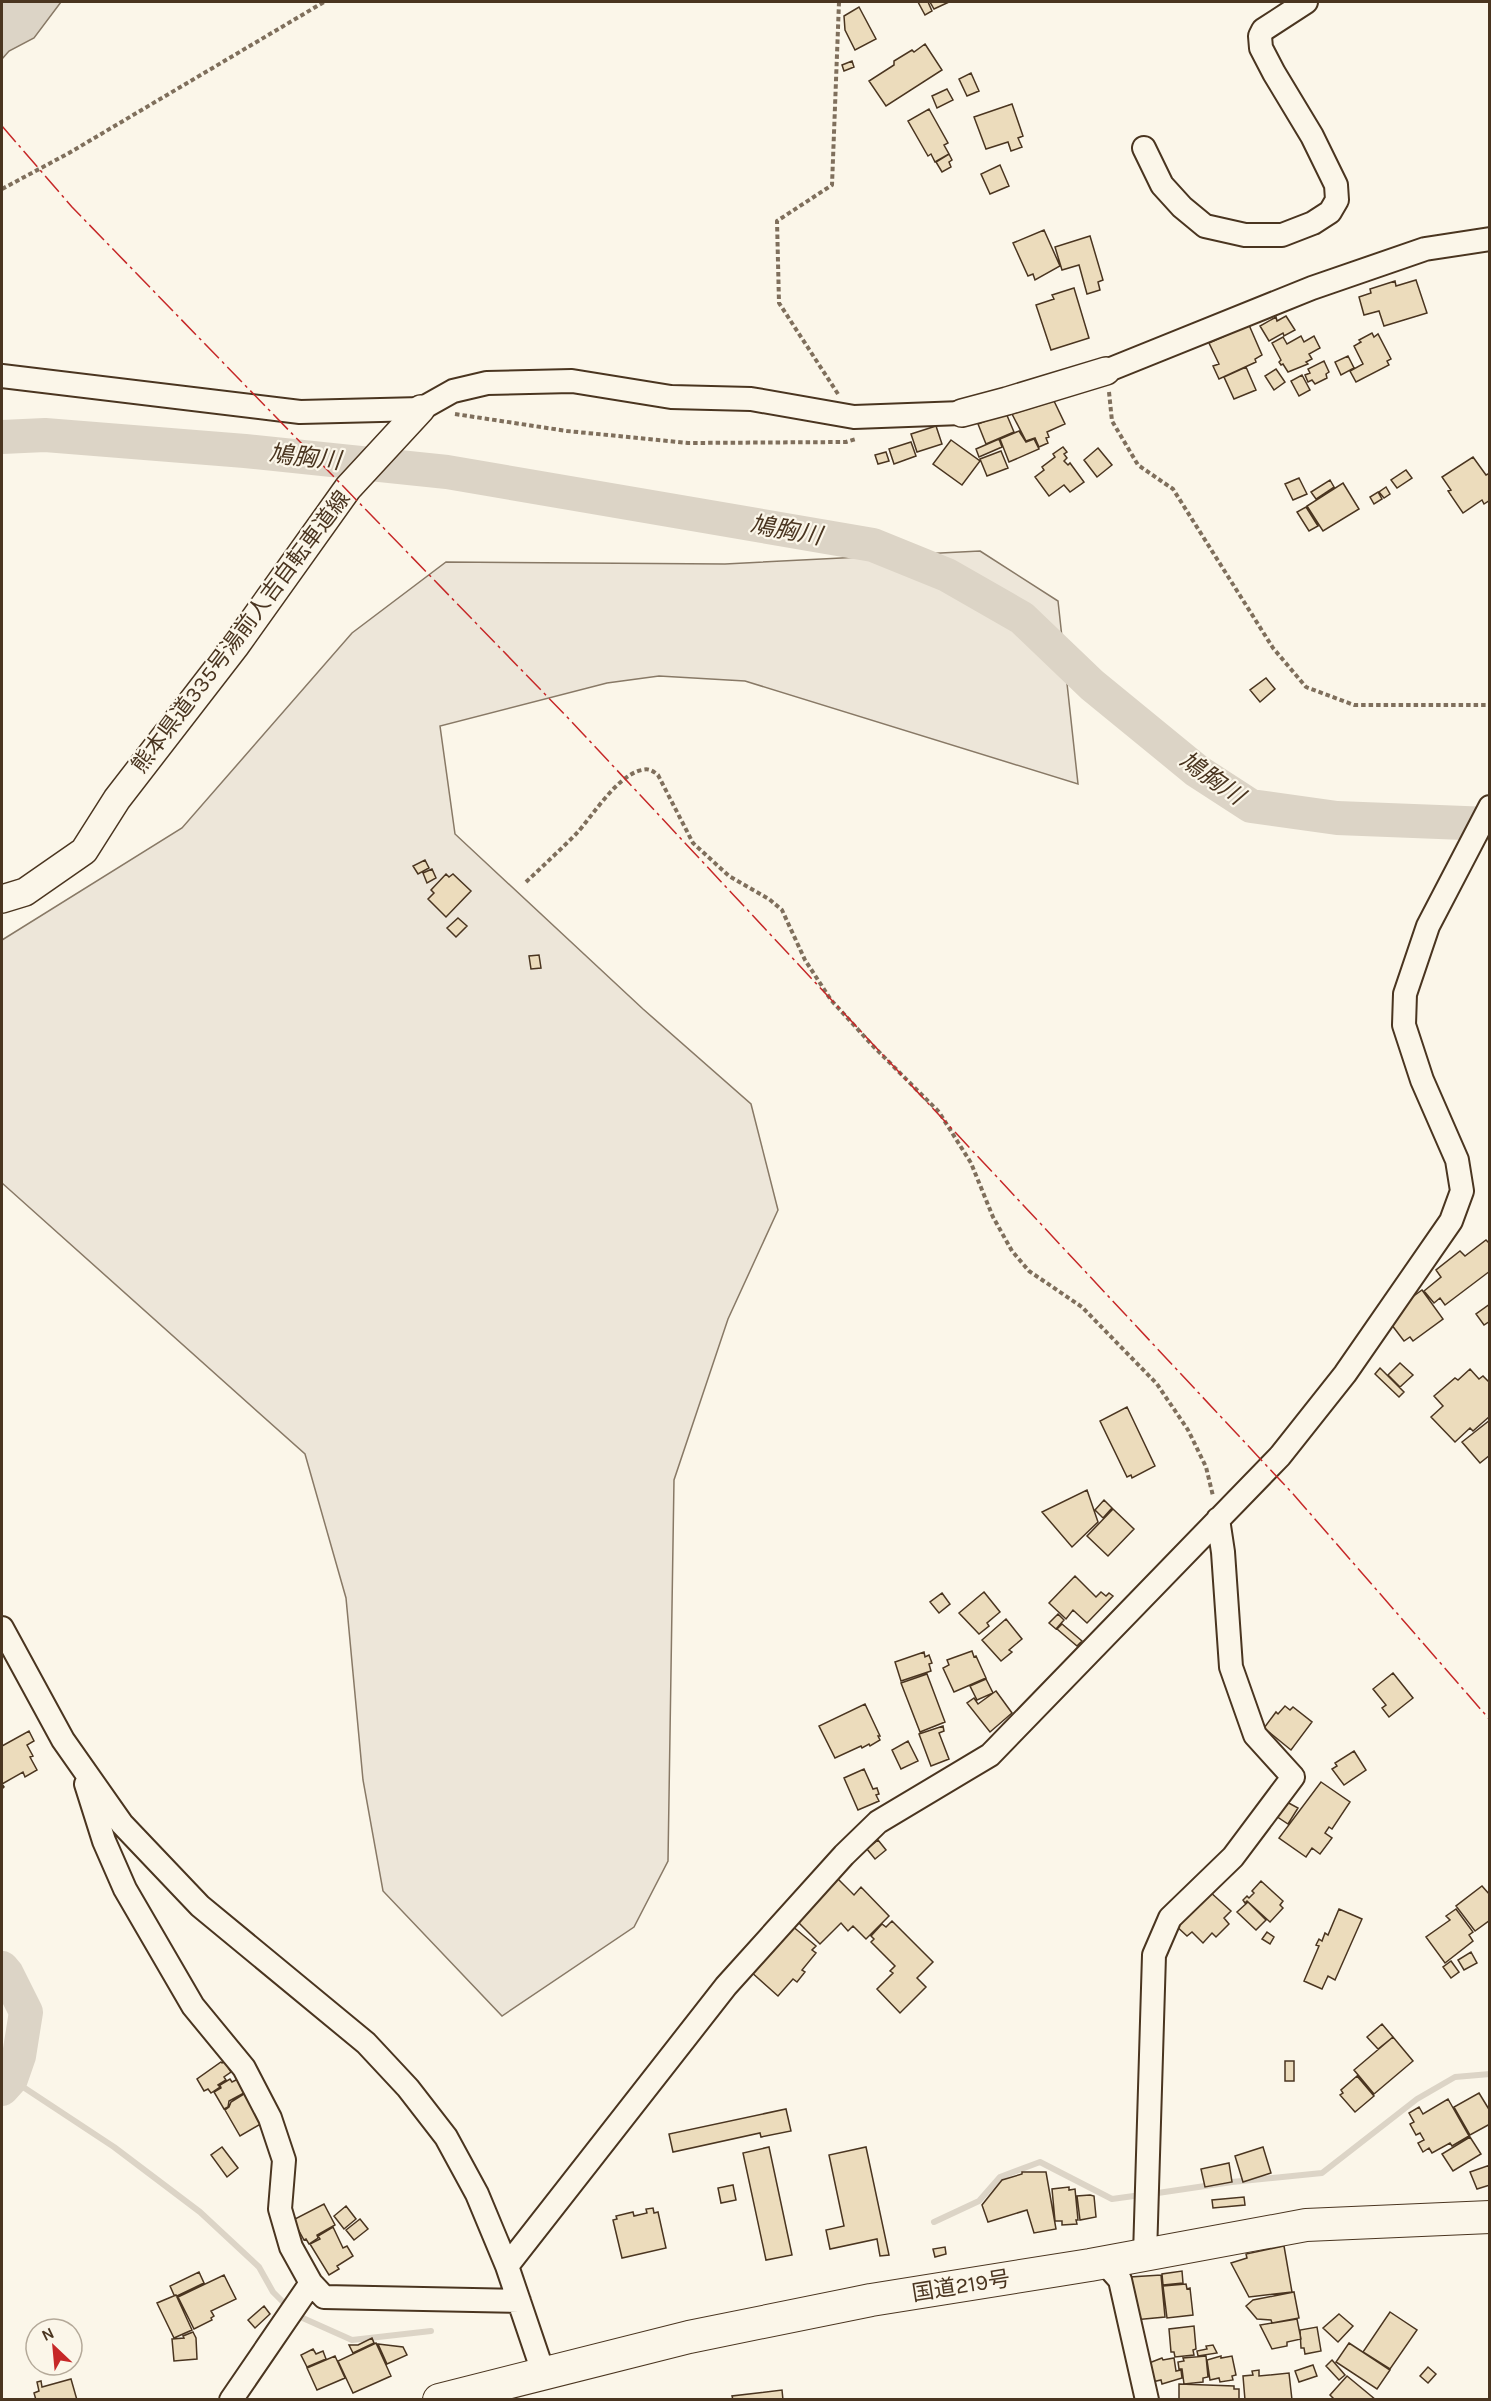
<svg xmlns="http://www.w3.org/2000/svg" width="1491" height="2401" viewBox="0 0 1491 2401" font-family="Karla,'Noto Sans JP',sans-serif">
	<rect width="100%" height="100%" fill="#fbf6e9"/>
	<path fill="#ede6d9" stroke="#887966" stroke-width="1.5" d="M980 551 1058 601 1078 784 745 681 659 676 607 683 440 726 455 834 643 1009 751 1104 778 1210 728 1319 674 1480 668 1861 634 1927 502 2016 383 1891 363 1780 346 1598 305 1454 2 1183V940L182 828 352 633 446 562 725 564Z"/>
	<path fill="#dcd4c6" stroke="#887966" stroke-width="1.5" d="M2 2H61L34 38 9 51 2 59Z"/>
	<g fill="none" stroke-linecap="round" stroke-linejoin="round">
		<path stroke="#dcd4c6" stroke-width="6" d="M11 2079 114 2147 200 2212 259 2267 273 2292 286 2305
			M1151 2194 1232 2182 1322 2173 1417 2099 1455 2077 1490 2074
			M934 2222 979 2201 1000 2177 1040 2162 1112 2199 1141 2195
			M296 2315 352 2340 431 2331"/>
		<path stroke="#dcd4c6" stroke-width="34" d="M2 437 45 435 245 451 447 472 873 545 947 575 1022 618 1092 685 1197 771 1251 806 1337 818 1490 824
			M2 1968 7 1974 26 2012 19 2056 11 2079 2 2089"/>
	</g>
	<path fill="#ecdcbc" stroke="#4a3520" stroke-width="1.5" d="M918 2H928L932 11 925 15Z
		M930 2H949L934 9Z
		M859 7 876 39 855 50 845 30 844 16Z
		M925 44 942 70 886 106 869 81 894 65V61L912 50 914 52Z
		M852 61 854 67 844 71 842 65Z
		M971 73 979 91 967 96 959 79Z
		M947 89 953 100 937 108 932 96Z
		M1012 104 1023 136 1018 138 1022 147 1011 151 1008 142 986 149 974 117Z
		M929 109 948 143 944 145 949 154 935 162 931 154 928 156 908 121Z
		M949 154 952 160 949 162 951 167 942 172 936 162Z
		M1000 165 1009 186 990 194 981 174Z
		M1044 230 1060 266 1035 280 1033 274 1028 276 1013 243Z
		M1090 236 1103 280 1098 282 1100 290 1087 294 1079 265 1062 270 1055 247Z
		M1416 280 1427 313 1384 326 1379 311 1364 315 1359 297 1371 293 1370 289 1395 281 1396 286Z
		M1074 288 1089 338 1051 350 1036 305 1054 299 1052 295Z
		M1286 316 1295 330 1284 336 1283 333 1269 341 1260 326 1276 317 1277 321Z
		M1249 325 1262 355 1255 359 1256 362 1219 379 1213 366 1219 364 1209 343Z
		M1372 333 1374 337 1378 334 1391 359 1387 361 1389 365 1356 382 1350 371 1363 364 1354 346 1361 342 1359 340Z
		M1301 336 1304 342 1314 336 1320 348 1309 354 1312 359 1306 362 1308 364 1288 372 1283 364 1281 365 1279 362 1281 360 1272 343 1283 337 1287 344Z
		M1348 356 1354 368 1341 375 1335 362Z
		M1324 361 1329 372 1326 374 1327 378 1315 384 1312 380 1308 382 1305 375 1310 373 1308 369Z
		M1246 367 1256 390 1234 399 1224 377Z
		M1276 369 1285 382 1274 390 1265 376Z
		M1302 375 1310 390 1299 396 1291 381Z
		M1054 401 1065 424 1047 432 1049 437 1046 438 1048 443 1039 447 1035 438 1026 441 1012 414Z
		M1006 413 1014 432 986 444 978 424Z
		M936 426 942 444 917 452 911 434Z
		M1019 431 1026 442 1034 439 1039 449 1009 462 1000 439Z
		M999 439 1002 447 979 457 976 449Z
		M951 440 980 461 962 485 933 464Z
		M911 442 916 456 894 464 889 449Z
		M1063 447 1067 452 1064 454 1067 458 1064 461 1068 465 1070 463 1084 482 1070 492 1064 485 1049 496 1035 477 1044 470 1042 467 1055 457 1053 454Z
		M1098 448 1112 465 1097 477 1084 460Z
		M1001 451 1008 468 987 476 980 459Z
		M886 452 889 461 878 464 875 455Z
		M1473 457 1486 475 1490 473V500L1484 504 1482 500 1463 513 1448 491 1451 490 1442 477Z
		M1406 470 1412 478 1397 488 1391 480Z
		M1299 478 1307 494 1293 500 1285 484Z
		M1330 480 1334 487 1316 499 1311 492Z
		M1343 483 1359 509 1323 531 1307 506Z
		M1386 487 1390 494 1384 498 1379 492Z
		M1378 492 1382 499 1374 504 1370 497Z
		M1306 507 1318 526 1309 531 1297 512Z
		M1266 678 1275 689 1260 702 1250 690Z
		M425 860 429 868 418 874 413 866Z
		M432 869 436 878 427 883 423 873Z
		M446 874 449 877 453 874 471 891 446 917 428 899 434 893 431 890Z
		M458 918 467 926 456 937 447 928Z
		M539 955 541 968 531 969 529 956Z
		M1486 1240 1490 1244V1271L1445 1305 1440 1298 1434 1303 1424 1291 1441 1277 1436 1270 1460 1251 1465 1256Z
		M1422 1290 1443 1319 1413 1341 1410 1337 1404 1341 1388 1320 1390 1313Z
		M1490 1304V1321L1484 1325 1476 1314Z
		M1400 1363 1413 1375 1400 1387 1388 1375Z
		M1380 1368 1404 1392 1399 1397 1375 1374Z
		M1470 1369 1479 1379 1483 1376 1490 1383V1416L1473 1431 1470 1428 1455 1442 1431 1417 1443 1406 1434 1396 1455 1378 1458 1380Z
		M1127 1407 1155 1466 1132 1478 1131 1475 1127 1477 1100 1421Z
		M1490 1420V1455L1480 1463 1462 1442Z
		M1087 1490 1098 1522 1072 1547 1042 1512Z
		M1104 1500 1112 1508 1103 1518 1095 1510Z
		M1113 1509 1134 1529 1108 1556 1087 1536Z
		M1075 1576 1096 1597 1101 1592 1106 1596 1109 1593 1113 1596 1087 1623 1073 1610 1066 1619 1049 1603Z
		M984 1592 1000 1612 987 1623 989 1626 979 1634 959 1613Z
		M942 1593 950 1604 939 1613 930 1602Z
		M1058 1614 1064 1620 1056 1629 1049 1623Z
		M1006 1619 1022 1639 1009 1650 1012 1652 1001 1661 982 1640Z
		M1062 1624 1082 1641 1077 1646 1057 1629Z
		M972 1651 974 1657 976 1656 986 1678 954 1692 943 1668 949 1665 947 1660Z
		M924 1652 925 1657 929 1655 932 1663 929 1664 931 1671 901 1681 895 1662Z
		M1393 1673 1413 1698 1389 1717 1382 1708 1386 1705 1373 1689Z
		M927 1674 945 1722 920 1732 901 1683Z
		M986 1679 993 1693 977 1700 970 1686Z
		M996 1691 1012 1713 990 1732 967 1703 974 1698 978 1704Z
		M865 1704 880 1736H878L880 1740 870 1746 869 1744 862 1748 861 1746 835 1758 819 1726Z
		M1285 1706 1290 1710 1293 1707 1312 1722 1291 1750 1264 1728 1276 1712 1278 1714Z
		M943 1726 944 1731 939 1733 949 1759 931 1766 919 1734Z
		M29 1731 34 1741 27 1745 33 1756 30 1757 37 1770 25 1777 23 1772 2 1784 4 1787 2 1789V1746Z
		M908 1741 918 1761 901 1769 892 1750Z
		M1354 1751 1366 1770 1344 1785 1332 1769 1337 1766 1335 1763Z
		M864 1769 873 1789 877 1788 879 1794 876 1795 879 1801 858 1810 844 1778Z
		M1321 1782 1350 1802 1332 1829 1329 1827 1325 1833 1332 1838 1320 1854 1312 1848 1306 1857 1279 1838Z
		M1285 1801 1298 1808 1288 1824 1276 1816Z
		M878 1840 886 1850 875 1859 867 1849Z
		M836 1877 854 1895 861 1887 889 1916 866 1939 853 1926 848 1931 841 1923 820 1944 794 1918Z
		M1261 1881 1283 1901 1280 1905 1283 1908 1270 1922 1247 1901 1245 1903 1243 1900 1247 1896 1249 1898 1254 1893 1252 1891Z
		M1482 1886 1490 1895V1920L1475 1931 1456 1906Z
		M1209 1891 1231 1911 1224 1918 1229 1924 1216 1937 1212 1933 1203 1943 1192 1932 1187 1936 1174 1924Z
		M1248 1902 1266 1920 1256 1930 1237 1912Z
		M1339 1909 1362 1919 1335 1980 1328 1976 1322 1989 1304 1981 1319 1946 1316 1945 1319 1939 1322 1941 1325 1933 1328 1935Z
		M1456 1909 1473 1932 1469 1935 1473 1941 1445 1963 1426 1937 1450 1920 1446 1916Z
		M892 1921 933 1962 917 1978 926 1987 900 2013 877 1989 893 1973 890 1971 895 1966 871 1942 874 1939 871 1936 882 1924 886 1927Z
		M791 1925 816 1946 812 1950 816 1953 802 1970 805 1972 797 1982 793 1979 778 1996 750 1971Z
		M1267 1932 1274 1937 1270 1944 1262 1939Z
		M1471 1952 1477 1963 1464 1970 1458 1960Z
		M1451 1961 1459 1972 1451 1978 1443 1967Z
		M1382 2024 1393 2037 1378 2049 1367 2037Z
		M1393 2037 1413 2061 1374 2094 1354 2070Z
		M1285 2061H1294V2081H1285Z
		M221 2062 222 2063 225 2062 231 2072 224 2077 226 2080 218 2085 220 2087 211 2093 208 2089 204 2091 197 2079Z
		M1357 2076 1374 2096 1355 2112 1340 2095 1343 2093 1341 2090Z
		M240 2078 243 2084 240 2086 244 2093 229 2101 228 2107 224 2109 214 2092 221 2088 220 2085 230 2079 232 2082Z
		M247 2092 264 2122 240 2136 225 2110 229 2107 231 2102Z
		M1479 2093 1490 2111V2124L1470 2135 1454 2107Z
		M1448 2099 1469 2136 1452 2146 1450 2143 1432 2153 1429 2148 1423 2152 1418 2143 1424 2140 1420 2133 1416 2135 1410 2124 1414 2122 1409 2113 1419 2107 1423 2114Z
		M786 2109 791 2131 761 2137 760 2133 673 2152 669 2134Z
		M1470 2137 1481 2154 1453 2171 1442 2154Z
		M222 2147 238 2168 227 2177 211 2155Z
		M769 2147 792 2255 766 2260 743 2153Z
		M866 2147 889 2255 880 2256 877 2239 830 2249 826 2230 844 2226 829 2155Z
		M1263 2147 1271 2173 1243 2182 1235 2156Z
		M1229 2163 1232 2182 1205 2187 1201 2169Z
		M1490 2165V2185L1477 2189 1470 2172Z
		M1022 2172H1046L1056 2229 1034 2233 1027 2210 988 2222 982 2205 1002 2180 1022 2174Z
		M733 2185 736 2200 721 2203 718 2188Z
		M1069 2187V2190L1075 2189 1078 2220H1076L1077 2224 1062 2225V2221H1055L1052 2189Z
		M1090 2195 1094 2196 1096 2217 1080 2220 1077 2196Z
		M1244 2197 1245 2205 1213 2208 1212 2200Z
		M324 2204 335 2225 317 2235 318 2238 309 2244 306 2239 304 2240 293 2220Z
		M346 2206 356 2219 344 2229 334 2216Z
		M653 2208 654 2213 658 2212 666 2248 622 2258 613 2220 617 2219 616 2216 633 2212 634 2216 647 2213 646 2209Z
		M360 2219 368 2229 354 2240 346 2230Z
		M333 2227 343 2248 347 2246 353 2256 337 2266 339 2269 329 2275 310 2244 320 2239 318 2236Z
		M1284 2246 1292 2292 1249 2297 1231 2263 1247 2258 1246 2254Z
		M945 2247 946 2254 935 2257 933 2249Z
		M1182 2271 1183 2283 1163 2285 1162 2274Z
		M199 2272 204 2283 177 2296 174 2295 170 2286Z
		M224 2275 236 2299 211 2311 214 2316 211 2318 212 2320 194 2329 178 2297Z
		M1161 2275 1165 2317 1134 2320 1130 2277Z
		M1186 2284 1187 2289 1190 2288 1193 2315 1167 2318 1163 2286Z
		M1294 2292 1299 2318 1272 2323 1271 2320 1257 2319 1246 2306 1253 2300Z
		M176 2295 192 2330 174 2338 157 2303Z
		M264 2306 270 2314 255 2328 248 2320Z
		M1390 2312 1417 2330 1390 2369 1363 2352Z
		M1339 2314 1353 2326 1338 2342 1323 2328Z
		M1297 2319 1301 2339 1287 2342V2346L1272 2349 1260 2325Z
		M1194 2326 1196 2349 1193 2350 1194 2355 1175 2357 1174 2352H1171L1169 2329Z
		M1317 2327 1321 2351 1305 2354 1304 2348H1301L1300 2330Z
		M193 2332 196 2338 197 2359 174 2361 172 2339 184 2338 183 2336Z
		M372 2338 374 2343 353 2353 349 2345H358Z
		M376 2343 391 2376 353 2393 338 2361Z
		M1349 2343 1390 2370 1377 2389 1336 2362Z
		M378 2344 403 2347 407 2355 387 2364Z
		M1213 2345 1217 2353 1198 2356 1197 2351 1207 2349 1206 2346Z
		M313 2349 316 2354 323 2351 326 2359 307 2367 301 2355Z
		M335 2356 345 2378 317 2390 307 2368Z
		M1206 2356 1208 2377 1203 2378V2382L1184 2384 1182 2369H1179L1178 2362 1184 2361 1183 2358Z
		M1221 2356V2358L1232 2356 1236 2375 1232 2376 1233 2380 1220 2382 1219 2378 1210 2380 1207 2360Z
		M1162 2358 1163 2360 1174 2358 1176 2371 1181 2370 1182 2378 1162 2384 1161 2380 1152 2382 1149 2363Z
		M1332 2360 1345 2375 1339 2380 1326 2366Z
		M1313 2365 1317 2376 1299 2382 1295 2371Z
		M1428 2367 1436 2374 1428 2383 1420 2376Z
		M1259 2370V2376L1289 2373 1292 2400H1245L1243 2376 1253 2375 1252 2371Z
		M1347 2376 1376 2400H1335L1330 2395Z
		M71 2379 77 2400H36L34 2393 39 2391 37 2382 41 2381 42 2387Z
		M1179 2384 1234 2386V2389H1239V2400H1179Z
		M782 2390 783 2400H733L732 2396Z"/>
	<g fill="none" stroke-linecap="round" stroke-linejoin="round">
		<g stroke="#4a3520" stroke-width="26">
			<path id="minor" d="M1144 148 1162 185 1182 207 1205 226 1245 235H1282L1313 223 1330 212 1337 200 1336 185 1312 136 1274 73 1261 48 1260 36 1263 30 1306 2
				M1106 371 1312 288 1425 249 1490 239
				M2 376 300 412 421 409 453 391 487 383 572 381 671 397 751 399 854 417 962 413
				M2 1628 63 1740 122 1824 200 1906 366 2043 408 2088 446 2137 477 2194 507 2266 544 2375
				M86 1784 104 1841 125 1889 193 2006 244 2068 270 2118 284 2160 280 2209 291 2247 311 2283 324 2297 519 2301
				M1145 2255 1154 1955 1170 1918 1233 1857 1293 1777 1255 1735 1231 1667 1223 1552 1218 1519
				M1104 2262 1120 2280 1147 2400
				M507 2266 726 1986 844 1855 878 1822 990 1755 1280 1456 1345 1374 1451 1221 1462 1191 1457 1160 1422 1080 1404 1025 1405 994 1428 926 1490 807
				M231 2400 311 2283"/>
		</g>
		<g stroke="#4a3520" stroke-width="30">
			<path id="major" d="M962 413 1007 401 1106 371
				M2 899 25 892 84 851 117 799 236 645 348 488 421 409"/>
		</g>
		<g stroke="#4a3520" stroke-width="34">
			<path id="highway" d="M439 2400 689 2337 871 2300 1090 2265 1306 2225 1490 2217"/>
		</g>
		<path stroke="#7f6f5c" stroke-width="4" stroke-dasharray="4.5 3" stroke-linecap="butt" d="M2 189 69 153 324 2
			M1109 392 1112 421 1138 465 1173 489 1273 648 1306 687 1354 705H1490
			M838 394 779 303 777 221 832 185 839 2
			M455 414 567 431 688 443 846 442 856 439
			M526 882C543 866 560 850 576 834 592 817 617 775 642 770 649 768 653 771 658 775L693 843 729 876 769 899 782 910 805 960 831 1000 873 1046 939 1112 971 1163 993 1217 1012 1251 1029 1271 1082 1307 1157 1384 1188 1430 1206 1467 1213 1496"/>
		<use href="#minor" stroke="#fbf6e9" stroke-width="22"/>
		<use href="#major" stroke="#fbf6e9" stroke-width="27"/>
		<use href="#highway" stroke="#fbf6e9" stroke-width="32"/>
		<path stroke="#c62828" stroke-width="1.5" stroke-dasharray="21 4.5 3 4.5" stroke-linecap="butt" d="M2 126 72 207 571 721 1294 1495 1490 1720"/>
	</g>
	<g text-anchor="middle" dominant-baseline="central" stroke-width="4.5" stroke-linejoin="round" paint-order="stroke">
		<g font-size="22" fill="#4a3520" stroke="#fbf6e9">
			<text transform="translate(241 632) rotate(-53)">熊本県道335号湯前人吉自転車道線</text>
			<text transform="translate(961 2286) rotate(-9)">国道219号</text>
		</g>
		<g font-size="24" font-style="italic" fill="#4a3520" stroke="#fbf6e9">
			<text transform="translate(305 457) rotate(6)">鳩胸川</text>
			<text transform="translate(786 530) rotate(10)">鳩胸川</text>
			<text transform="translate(1212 778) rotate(35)">鳩胸川</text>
		</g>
	</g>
	<rect width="1491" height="2401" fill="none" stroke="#4a3520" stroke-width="6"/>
	<g transform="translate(54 2347) rotate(334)"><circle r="28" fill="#fbf6e9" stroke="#b4a999" stroke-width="1.5"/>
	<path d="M0-4.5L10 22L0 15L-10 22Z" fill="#c62828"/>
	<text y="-9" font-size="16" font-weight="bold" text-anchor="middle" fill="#4a3520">N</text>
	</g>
</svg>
